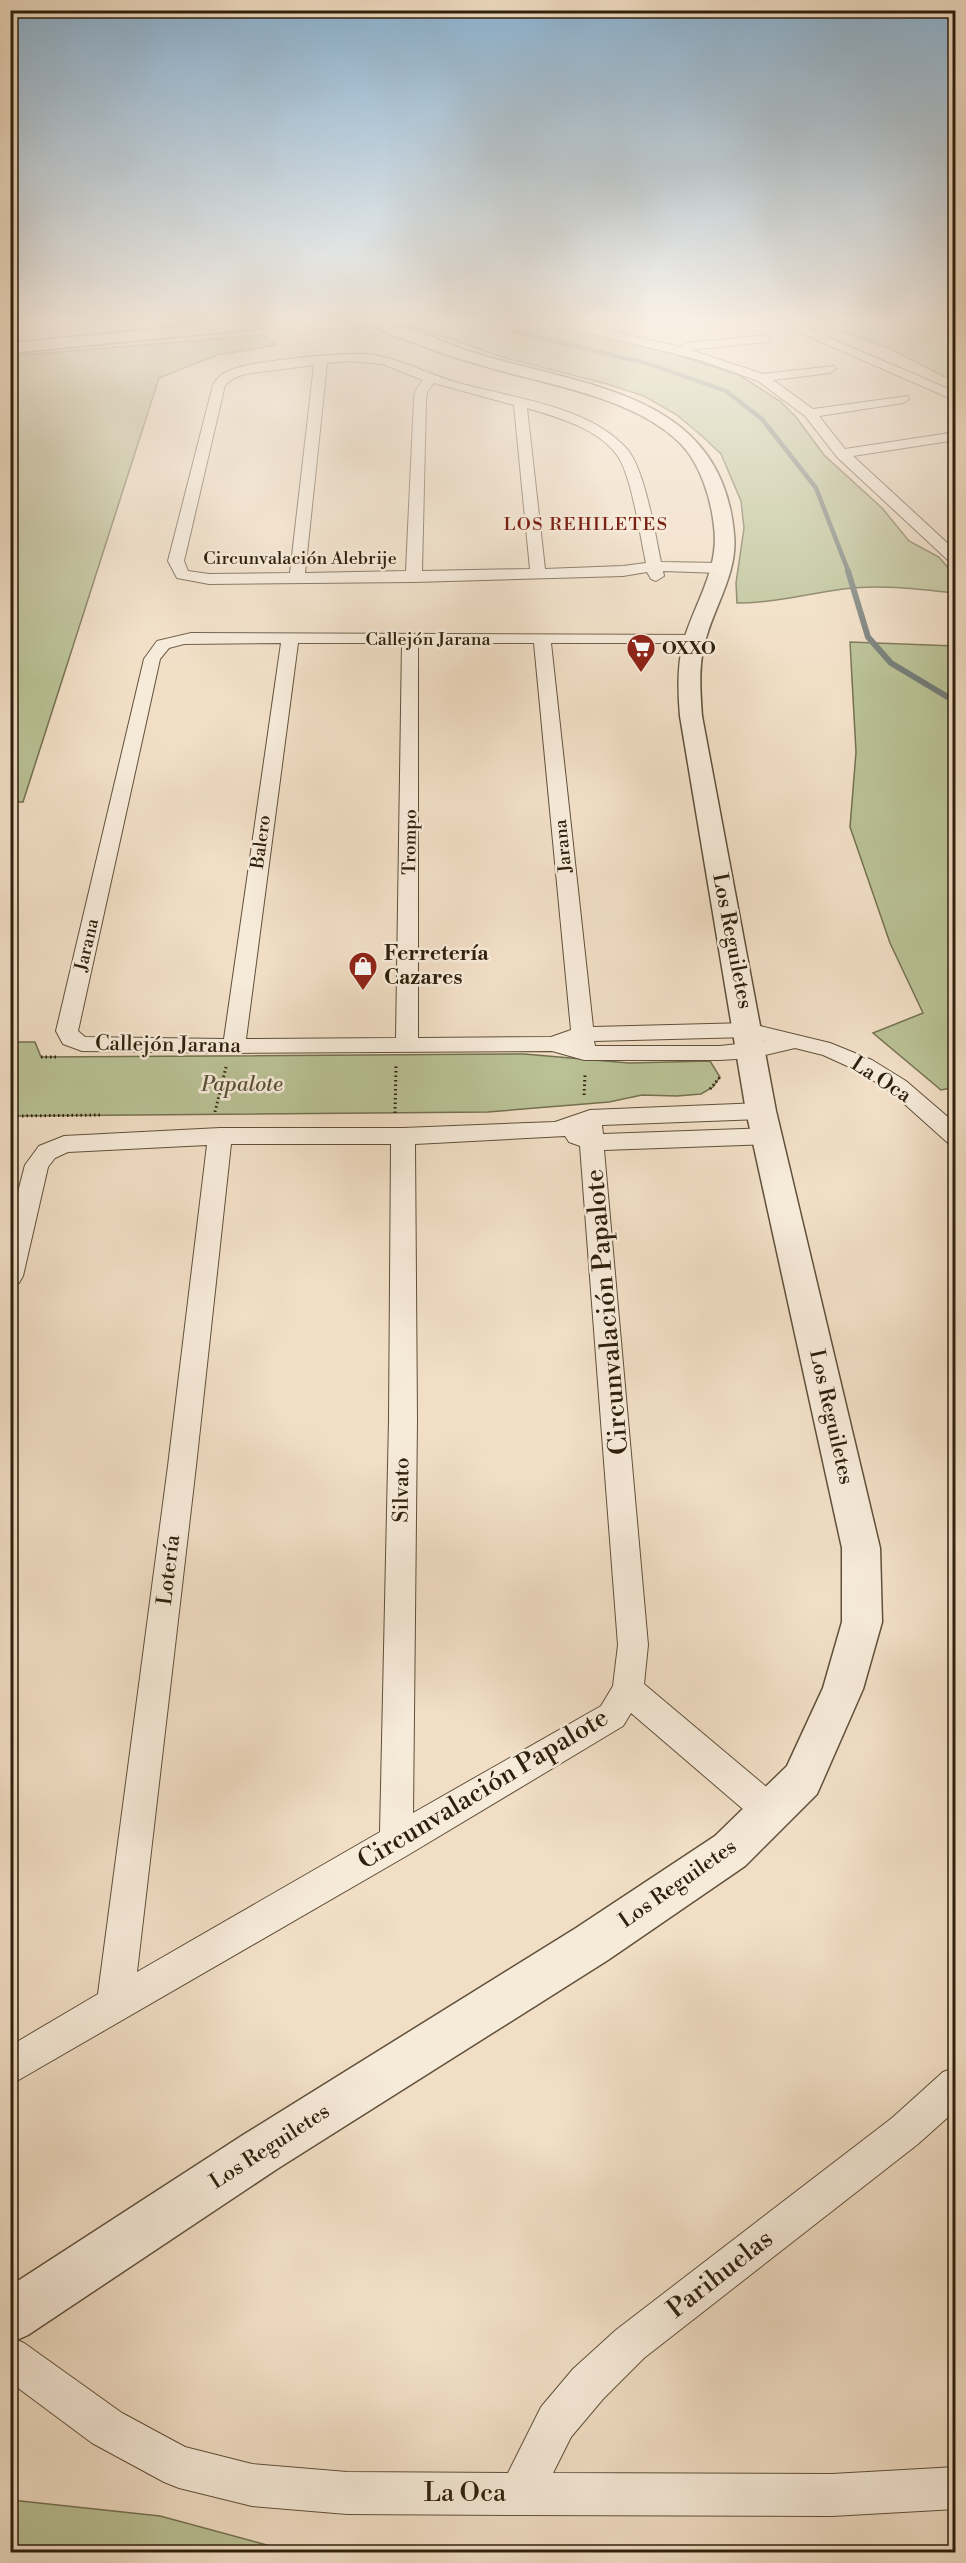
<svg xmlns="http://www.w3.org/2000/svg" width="966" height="2563" viewBox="0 0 966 2563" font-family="'Libre Bodoni',serif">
	<rect width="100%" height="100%" fill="#f1dec5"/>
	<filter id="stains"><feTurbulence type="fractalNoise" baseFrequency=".00333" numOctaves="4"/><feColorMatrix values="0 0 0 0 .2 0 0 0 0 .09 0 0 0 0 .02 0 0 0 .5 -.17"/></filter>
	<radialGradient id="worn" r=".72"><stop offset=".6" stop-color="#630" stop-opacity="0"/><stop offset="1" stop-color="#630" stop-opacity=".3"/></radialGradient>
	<path fill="#b9c195" stroke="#747050" stroke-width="1.5" d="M403 323H548L675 354 739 375 780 401 796 417 824 455 882 508 909 541 939 557 955 576V593C919 589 880 584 843 589 808 594 773 603 737 603L736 583 744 528 741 501 721 454 702 436 677 415 644 396 607 384 506 358Z
		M816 323H955V382L886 347Z
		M263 335 276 345 217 355 159 378 23 802H11V356Z
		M850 642 955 646V1087L941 1090 873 1033 923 1013 890 943 850 827 856 752Z
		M11 1042H35L41 1057 524 1054 629 1063 710 1061 720 1077 713 1087 701 1094 677 1096 642 1095 609 1102 488 1112 13 1116 11 1120Z
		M11 2500 160 2516 293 2552H11Z"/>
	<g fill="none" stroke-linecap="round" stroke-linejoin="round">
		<path stroke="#727c77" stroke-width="4.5" d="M480 323 649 364 726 391 762 419 816 488 849 573"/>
		<path stroke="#727c77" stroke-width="6" d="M848 571 868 637 891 663 956 702"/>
		<g stroke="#60503a" stroke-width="2">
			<path id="minor" d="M559 323H579L680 347 686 343 769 335V341L765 342 691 350 763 374 834 366 836 369 830 373 773 380 813 409 908 396 909 399 903 403 819 416 845 449 956 432V440L853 456 956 551V564L951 563 837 457 805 416 758 381 700 360 561 326Z
				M778 323H794L956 392V401Z
				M368 354C398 358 426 373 455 382 509 398 587 404 627 449 645 470 655 533 661 562L720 563 728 568 720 573 663 571 664 576 656 581 651 579 647 572 623 576 414 582 209 584 177 578 168 561 213 385C216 380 220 375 226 372 248 360 341 353 368 354ZM349 361 382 364 423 380 415 391 414 399 406 571 305 573 327 363ZM314 365 290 573 209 574 188 571 184 561 225 385 234 378 245 374ZM434 383 514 405 530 569 422 571 426 399 427 392ZM527 408C557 417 597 428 617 455 632 476 640 536 646 563L623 566 545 569Z
				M191 633 701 635 703 638 695 643H551L593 1027 748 1023 830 1043 872 1060 906 1081 956 1124V1145L948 1143 890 1091 856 1070 823 1055 795 1048 752 1058 720 1060H584L552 1051 234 1053 82 1051 63 1044 56 1031 144 659 157 641ZM281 643 224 1039 85 1037 78 1031 160 659 169 648 184 644ZM298 643H402L396 1038 246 1039ZM418 643H534L571 1030 551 1037 418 1038ZM748 1037 764 1041 720 1046H595L594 1041Z
				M761 1103 769 1105 773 1111 769 1117 761 1119 602 1125 603 1134 768 1128 776 1130 780 1136 776 1142 768 1144 604 1150 648 1645 644 1684 782 1800 787 1811 782 1822 770 1827 758 1822 631 1713 623 1726 408 1855 10 2085V2046L98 1994 168 1466 207 1145 68 1152 55 1158 48 1167 23 1276 19 1283 10 1285V1223L25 1165 39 1146 64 1136 220 1128H403L555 1122 590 1110ZM565 1136 569 1142 580 1146 618 1645 613 1686 601 1706 413 1813 417 1420 415 1144ZM231 1144H391L389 1420 380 1832 137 1972 196 1466Z
				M956 2067V2110L918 2144 644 2358 603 2399 571 2437 553 2473 832 2474 956 2467V2509L832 2516 520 2515 347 2514 252 2506 179 2488 164 2482 92 2443 10 2382V2337L24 2343 122 2413 185 2447 252 2464 347 2472 508 2473 541 2407 573 2369 616 2330 892 2118 943 2072Z"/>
		</g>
		<g stroke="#60503a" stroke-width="3">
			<path id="tertiary" d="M218 323H273L265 328 10 353V343Z
				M372 323C409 322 445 345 481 355 588 387 722 394 734 534 738 570 717 602 707 635 698 661 700 689 702 716L776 1111 880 1548 882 1622 863 1689 817 1794 745 1866 608 1960 277 2169 28 2335 10 2343V2286L243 2135 576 1928 715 1836 787 1766 823 1688 842 1622V1548L746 1111 680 716C678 692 677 667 683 643 694 604 720 569 714 526 711 498 700 463 680 443 635 398 550 385 491 368 469 362 447 355 426 347 413 342 380 333 372 323Z"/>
		</g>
		<path stroke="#2f200c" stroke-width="3" stroke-dasharray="1.5 3" stroke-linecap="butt" d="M41 1057H56
			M710 1089 720 1077
			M584 1095 585 1075
			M215 1112 226 1067
			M395 1113 396 1066
			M13 1116 102 1115"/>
		<use href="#minor" fill="#f6ead9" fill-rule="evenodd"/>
		<use href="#tertiary" fill="#f6ead9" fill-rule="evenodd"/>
	</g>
	<linearGradient id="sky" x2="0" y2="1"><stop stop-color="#8bb6d8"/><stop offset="0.47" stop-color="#f9f0e5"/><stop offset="1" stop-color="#f9f0e5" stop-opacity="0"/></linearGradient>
	<rect width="966" height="682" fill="url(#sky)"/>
	<defs>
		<g id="supermarket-pin" transform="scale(1.5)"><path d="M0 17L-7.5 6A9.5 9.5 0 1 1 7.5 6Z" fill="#8f2418" stroke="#f6ead9"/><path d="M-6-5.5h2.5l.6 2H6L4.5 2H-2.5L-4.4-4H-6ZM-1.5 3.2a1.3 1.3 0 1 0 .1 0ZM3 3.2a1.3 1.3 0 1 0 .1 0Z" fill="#fff"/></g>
		<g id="shop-pin" transform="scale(1.5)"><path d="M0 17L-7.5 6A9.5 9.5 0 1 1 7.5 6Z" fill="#8f2418" stroke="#f6ead9"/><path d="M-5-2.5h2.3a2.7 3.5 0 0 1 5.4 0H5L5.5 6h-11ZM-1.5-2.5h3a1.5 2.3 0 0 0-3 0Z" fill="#fff"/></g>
	</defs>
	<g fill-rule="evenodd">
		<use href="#supermarket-pin" x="641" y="648"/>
		<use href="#shop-pin" x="363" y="966"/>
	</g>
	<g text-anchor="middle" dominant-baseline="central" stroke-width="5" stroke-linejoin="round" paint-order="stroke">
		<g font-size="18" letter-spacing="1.5" fill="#7a1f14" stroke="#f6ead9">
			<text x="586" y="524">LOS REHILETES</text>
		</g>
		<g font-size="18" fill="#2f200c" stroke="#f6ead9">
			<text x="300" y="558">Circunvalación Alebrije</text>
			<text x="428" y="639">Callejón Jarana</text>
			<text transform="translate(261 842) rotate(-82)">Balero</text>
			<text transform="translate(410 842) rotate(-89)">Trompo</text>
			<text transform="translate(563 846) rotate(-96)">Jarana</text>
			<text transform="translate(87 945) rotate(-77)">Jarana</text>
		</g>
		<g font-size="18" font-weight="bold" fill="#2f200c" stroke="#f6ead9" text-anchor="start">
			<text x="662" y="648">OXXO</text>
		</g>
		<g font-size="21" fill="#2f200c" stroke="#f6ead9">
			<text transform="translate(732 941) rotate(79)">Los Reguiletes</text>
			<text transform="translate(168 1045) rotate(1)">Callejón Jarana</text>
			<text transform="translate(881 1080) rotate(33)">La Oca</text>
			<text transform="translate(831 1417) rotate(77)">Los Reguiletes</text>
			<text transform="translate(402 1490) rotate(-89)">Silvato</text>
			<text transform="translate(169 1570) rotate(-83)">Lotería</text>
			<text transform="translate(678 1884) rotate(-35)">Los Reguiletes</text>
			<text transform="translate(270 2147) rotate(-33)">Los Reguiletes</text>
		</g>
		<g font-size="21" font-weight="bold" fill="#2f200c" stroke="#f6ead9" text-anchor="start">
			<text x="384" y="954">Ferretería<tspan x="384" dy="24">Cazares</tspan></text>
		</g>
		<g font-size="21" font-style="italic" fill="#585035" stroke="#f6ead9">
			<text x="242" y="1085">Papalote</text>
		</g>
		<g font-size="26" fill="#2f200c" stroke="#f6ead9">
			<text transform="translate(607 1312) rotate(-95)">Circunvalación Papalote</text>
			<text transform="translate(483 1789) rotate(-31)">Circunvalación Papalote</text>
			<text transform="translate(720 2274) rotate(-38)">Parihuelas</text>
			<text x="465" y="2493">La Oca</text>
		</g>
	</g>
	<rect width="966" height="2563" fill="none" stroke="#f1dec5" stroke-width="36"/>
	<rect x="12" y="12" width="942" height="2539" fill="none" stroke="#2f200c" stroke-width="3"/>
	<rect x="18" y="18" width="930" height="2527" fill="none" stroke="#2f200c" stroke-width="1.5"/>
	<rect width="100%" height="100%" filter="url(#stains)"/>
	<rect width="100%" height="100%" fill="url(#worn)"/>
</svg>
